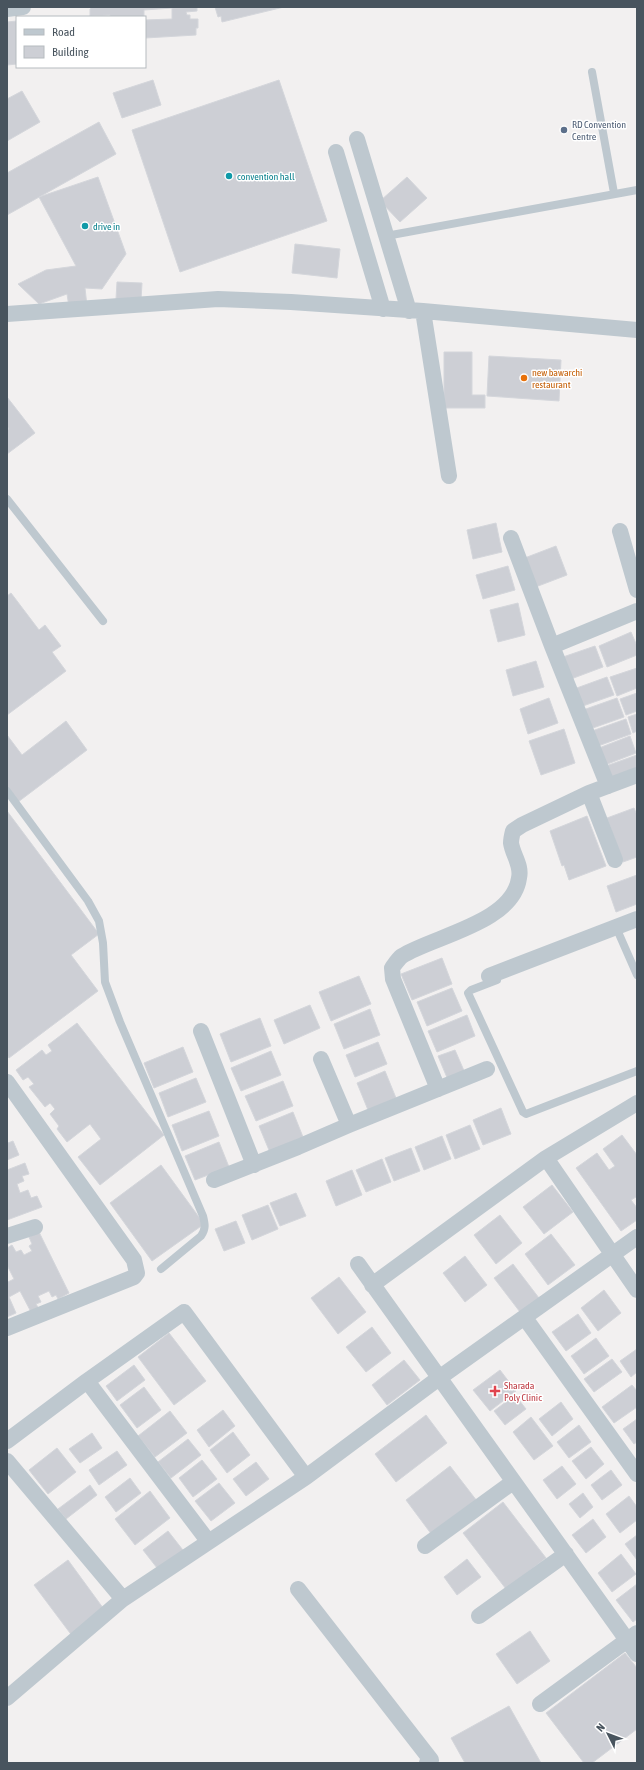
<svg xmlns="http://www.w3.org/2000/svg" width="644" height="1770" viewBox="0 0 644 1770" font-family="'Asap Condensed',sans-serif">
	<rect width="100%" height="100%" fill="#f2f0f0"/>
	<path fill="#cdcfd5" stroke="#d4d6db" d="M92 7H197V11L186 12 187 15H190V19H198V28H196V35L145 38V20L172 19V8L144 10V17H110V15L90 16V9Z
		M215 7H284L222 22 221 16 218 17Z
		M17 21V64L7 65V22Z
		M153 80 161 105 122 118 113 93Z
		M279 80 327 221 180 272 132 130Z
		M22 91 40 122 7 141V99Z
		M99 122 116 154 7 215V173Z
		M98 177 126 254 102 289 85 288 87 306 69 307 67 294 39 304 18 284 46 270 76 266 39 197Z
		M407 177 427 198 400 222 380 201Z
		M295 244 340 249 337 278 292 273Z
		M117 282 142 283 141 300 116 299Z
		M444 352H472V395H485V408H444Z
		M489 356 561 360 559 401 487 396Z
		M7 397 35 433 7 454V431L9 429 7 426Z
		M496 523 502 552 473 559 467 530Z
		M556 546 567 575 533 588 522 559Z
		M508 566 515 590 483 599 476 575Z
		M11 593 39 630 45 625 61 646 52 652 66 671 7 715V596Z
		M518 603 525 635 498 642 490 610Z
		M631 632 637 646V655L607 667 599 646Z
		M595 646 603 667 571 679 563 657Z
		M536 661 544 687 513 696 506 670Z
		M637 668V688L617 696 610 677Z
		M607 677 614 695 580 707 574 689Z
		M637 693V711L626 715 620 699Z
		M549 698 558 723 528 734 520 709Z
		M617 698 624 717 590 729 583 710Z
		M637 714V731L633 733 628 717Z
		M626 719 631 734 598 746 592 731Z
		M66 721 87 750 18 802 7 787V735L22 755Z
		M564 729 575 763 541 775 529 741Z
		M630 736 636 753 605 765 599 748Z
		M637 755V771L611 780 606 766Z
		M634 808 637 815V857L623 862 607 818Z
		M7 811 99 934 71 955 98 991 9 1058 7 1055Z
		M587 816 606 866 569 880 564 865 562 866 550 831Z
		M637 875V904L616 912 607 886Z
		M442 958 452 984 412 1000 401 974Z
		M359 976 371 1004 331 1021 319 992Z
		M452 988 462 1011 427 1026 417 1002Z
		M310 1005 320 1028 284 1044 274 1020Z
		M370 1009 380 1035 344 1049 334 1024Z
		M467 1015 475 1036 437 1052 428 1031Z
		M260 1018 271 1046 231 1062 220 1034Z
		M77 1023 164 1135 100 1185 78 1157 101 1139 90 1124 67 1142 57 1129 59 1126 50 1114 55 1109 50 1103 45 1107 29 1087 34 1084 28 1077 23 1080 16 1070 42 1050 46 1055 52 1051 48 1045Z
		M378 1042 387 1064 355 1077 346 1055Z
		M183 1047 193 1072 154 1088 144 1063Z
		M455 1050 465 1073 448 1080 438 1056Z
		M271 1051 281 1075 241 1091 231 1068Z
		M385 1071 396 1098 368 1110 357 1083Z
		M196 1078 206 1102 168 1117 159 1093Z
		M283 1081 293 1106 256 1121 245 1096Z
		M501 1108 511 1134 483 1145 473 1120Z
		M209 1111 219 1136 182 1151 172 1125Z
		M293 1112 305 1142 271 1155 259 1126Z
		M470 1125 480 1149 455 1159 446 1135Z
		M622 1135 637 1155V1198L636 1197 631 1200 637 1208V1220L621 1231 576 1168 597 1153 609 1170 615 1166 603 1149Z
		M442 1136 451 1159 424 1170 415 1147Z
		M7 1141 8 1143 13 1141 19 1155 7 1160Z
		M219 1142 229 1167 195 1180 185 1156Z
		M411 1148 420 1171 394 1181 385 1158Z
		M382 1159 391 1182 366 1192 356 1170Z
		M25 1163 29 1174 22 1176 24 1181 17 1184 20 1193 28 1190 31 1198 37 1196 42 1207 7 1220V1170Z
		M161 1165 204 1224 152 1261 110 1203Z
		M352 1170 362 1195 336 1206 326 1181Z
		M552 1185 573 1212 544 1234 523 1207Z
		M296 1193 306 1216 280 1226 270 1203Z
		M268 1205 278 1229 252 1240 242 1215Z
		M500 1215 522 1243 496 1264 474 1235Z
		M236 1221 245 1243 224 1251 215 1229Z
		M39 1232 69 1293 58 1299 56 1295 52 1297 49 1291 38 1296 41 1302 36 1304 39 1309 31 1312 20 1291 9 1297 16 1313 7 1317V1280L8 1282 14 1279 7 1265V1248L12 1245 16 1252 21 1250 24 1255 32 1251 29 1246 32 1244 29 1237Z
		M551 1234 575 1265 548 1285 525 1254Z
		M465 1256 487 1285 465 1302 443 1273Z
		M513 1264 539 1298 520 1312 494 1278Z
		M339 1277 366 1312 338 1334 311 1298Z
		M604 1290 621 1313 598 1331 581 1308Z
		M578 1314 591 1333 566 1351 552 1332Z
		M372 1327 391 1353 366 1372 346 1347Z
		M169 1333 206 1381 174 1405 138 1357Z
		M596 1338 609 1356 584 1374 571 1356Z
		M637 1349V1372L631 1377 620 1361Z
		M612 1359 622 1372 594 1392 584 1379Z
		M404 1360 420 1380 387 1405 372 1385Z
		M134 1365 145 1380 117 1401 106 1386Z
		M500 1370 516 1391 490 1411 473 1390Z
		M632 1385 637 1391V1407L614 1423 602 1407Z
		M144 1387 161 1410 137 1428 120 1405Z
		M515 1395 526 1409 505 1425 494 1411Z
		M561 1402 573 1419 552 1436 539 1419Z
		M223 1410 235 1426 209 1447 197 1430Z
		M170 1411 187 1433 155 1457 138 1436Z
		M426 1415 447 1443 396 1482 375 1454Z
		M531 1417 553 1446 534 1460 513 1432Z
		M637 1419V1442L634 1444 623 1429Z
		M579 1425 591 1442 569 1458 557 1442Z
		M233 1432 250 1455 227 1473 210 1450Z
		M92 1433 102 1448 80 1463 69 1449Z
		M188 1439 201 1455 171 1478 158 1462Z
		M591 1447 604 1464 586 1479 572 1461Z
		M57 1448 76 1472 48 1494 29 1470Z
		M117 1451 127 1465 99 1485 89 1470Z
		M202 1460 217 1479 193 1497 179 1478Z
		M256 1462 269 1479 246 1496 233 1479Z
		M450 1466 477 1501 432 1535 406 1500Z
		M562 1466 576 1484 557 1499 543 1480Z
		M611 1470 622 1485 602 1500 591 1485Z
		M130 1478 141 1493 116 1512 105 1497Z
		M219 1483 235 1503 211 1521 195 1501Z
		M90 1485 97 1495 66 1519 58 1509Z
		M150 1491 170 1518 135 1545 115 1519Z
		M583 1493 593 1507 580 1518 569 1504Z
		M629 1496 637 1507V1520L620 1533 606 1514Z
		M503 1502 546 1558 506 1589 463 1533Z
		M593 1519 606 1537 586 1553 572 1535Z
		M168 1531 186 1554 161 1573 143 1550Z
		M637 1535V1560L625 1544Z
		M621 1554 636 1574 612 1592 598 1573Z
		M467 1559 481 1577 457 1595 444 1577Z
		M68 1560 106 1612 73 1637 34 1585Z
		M637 1584V1619L633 1622 616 1600Z
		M530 1631 550 1661 517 1684 496 1654Z
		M625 1653 637 1668V1729L592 1763H584L546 1713Z
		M509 1706 541 1763H465L451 1738Z"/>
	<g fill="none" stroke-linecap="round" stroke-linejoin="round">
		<path stroke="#bec8cf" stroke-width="8" d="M592 72 614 193
			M386 236 637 190
			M7 499 103 621
			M7 791 88 901 99 921 103 943 105 982 120 1022 203 1216C205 1224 206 1229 201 1236L161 1269
			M619 934 637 975
			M497 980 471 990 468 993 523 1112 526 1114 637 1071"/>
		<path stroke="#bec8cf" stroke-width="16" d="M7 9 23 7
			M357 139 409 311
			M336 152 383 309
			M423 311 449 476
			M7 314 218 299 291 302 423 311 637 330
			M620 531 637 590
			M511 538 552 646 608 786
			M552 646 637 611
			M589 793 615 860
			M489 976 637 919
			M201 1031 254 1165
			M321 1059 349 1125
			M7 1082 134 1260 137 1273 134 1277 7 1328
			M438 1089 393 979 392 968C395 964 398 959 402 956 434 936 513 923 519 878 522 865 513 856 511 843 511 839 512 835 513 831L522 825 589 793 637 775
			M546 1158 637 1290
			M214 1180 298 1147 349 1125 487 1069
			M7 1236 35 1227
			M358 1264 637 1654
			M372 1285 546 1158 637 1103
			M525 1318 637 1474
			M87 1381 208 1541
			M7 1441 87 1381 184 1312 306 1477
			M7 1461 123 1599
			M425 1546 513 1482
			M298 1589 431 1760 427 1763
			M479 1616 566 1554
			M7 1698 123 1599 306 1477 439 1378 637 1237
			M540 1704 637 1633"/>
	</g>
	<circle fill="#5c6f8a" stroke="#fff" stroke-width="1.5" cx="564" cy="130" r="4"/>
	<g fill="#0f9aa8" stroke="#fff" stroke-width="1.5">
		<circle cx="229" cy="176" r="4"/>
		<circle cx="85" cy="226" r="4"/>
	</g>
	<circle fill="#e8710a" stroke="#fff" stroke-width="1.5" cx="524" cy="378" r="4"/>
	<path fill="#e0444e" stroke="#fff" stroke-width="1.5" d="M493 1385h4v4h4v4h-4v4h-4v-4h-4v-4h4z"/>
	<g text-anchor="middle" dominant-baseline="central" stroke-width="3" stroke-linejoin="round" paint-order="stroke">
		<g font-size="10" fill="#4e5e75" stroke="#fff" text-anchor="start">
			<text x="572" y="124">RD Convention<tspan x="572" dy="12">Centre</tspan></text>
		</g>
		<g font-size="10" fill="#0d838f" stroke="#fff" text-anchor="start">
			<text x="237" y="176">convention hall</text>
			<text x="93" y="226">drive in</text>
		</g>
		<g font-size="10" fill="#c56008" stroke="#fff" text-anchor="start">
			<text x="532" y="372">new bawarchi<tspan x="532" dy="12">restaurant</tspan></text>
		</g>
		<g font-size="10" fill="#be3a42" stroke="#fff" text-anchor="start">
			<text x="504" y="1385">Sharada<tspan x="504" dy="12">Poly Clinic</tspan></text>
		</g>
	</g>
	<rect width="644" height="1770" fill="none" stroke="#48545e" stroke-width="16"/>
	<rect x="16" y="16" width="130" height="52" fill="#ffffff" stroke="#b6bbbf"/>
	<rect x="24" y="29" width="20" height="6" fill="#bec8cf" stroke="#b6bbbf"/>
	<text x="52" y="36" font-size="12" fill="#48545e">Road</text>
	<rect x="24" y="46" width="20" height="12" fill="#cdcfd5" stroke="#b6bbbf"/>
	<text x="52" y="56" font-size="12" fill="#48545e">Building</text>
	<g transform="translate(608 1734) rotate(312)" stroke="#ffffff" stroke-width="3" paint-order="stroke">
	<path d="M0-3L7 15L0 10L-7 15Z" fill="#48545e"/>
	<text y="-6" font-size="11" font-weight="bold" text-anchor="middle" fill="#48545e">N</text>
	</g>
</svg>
